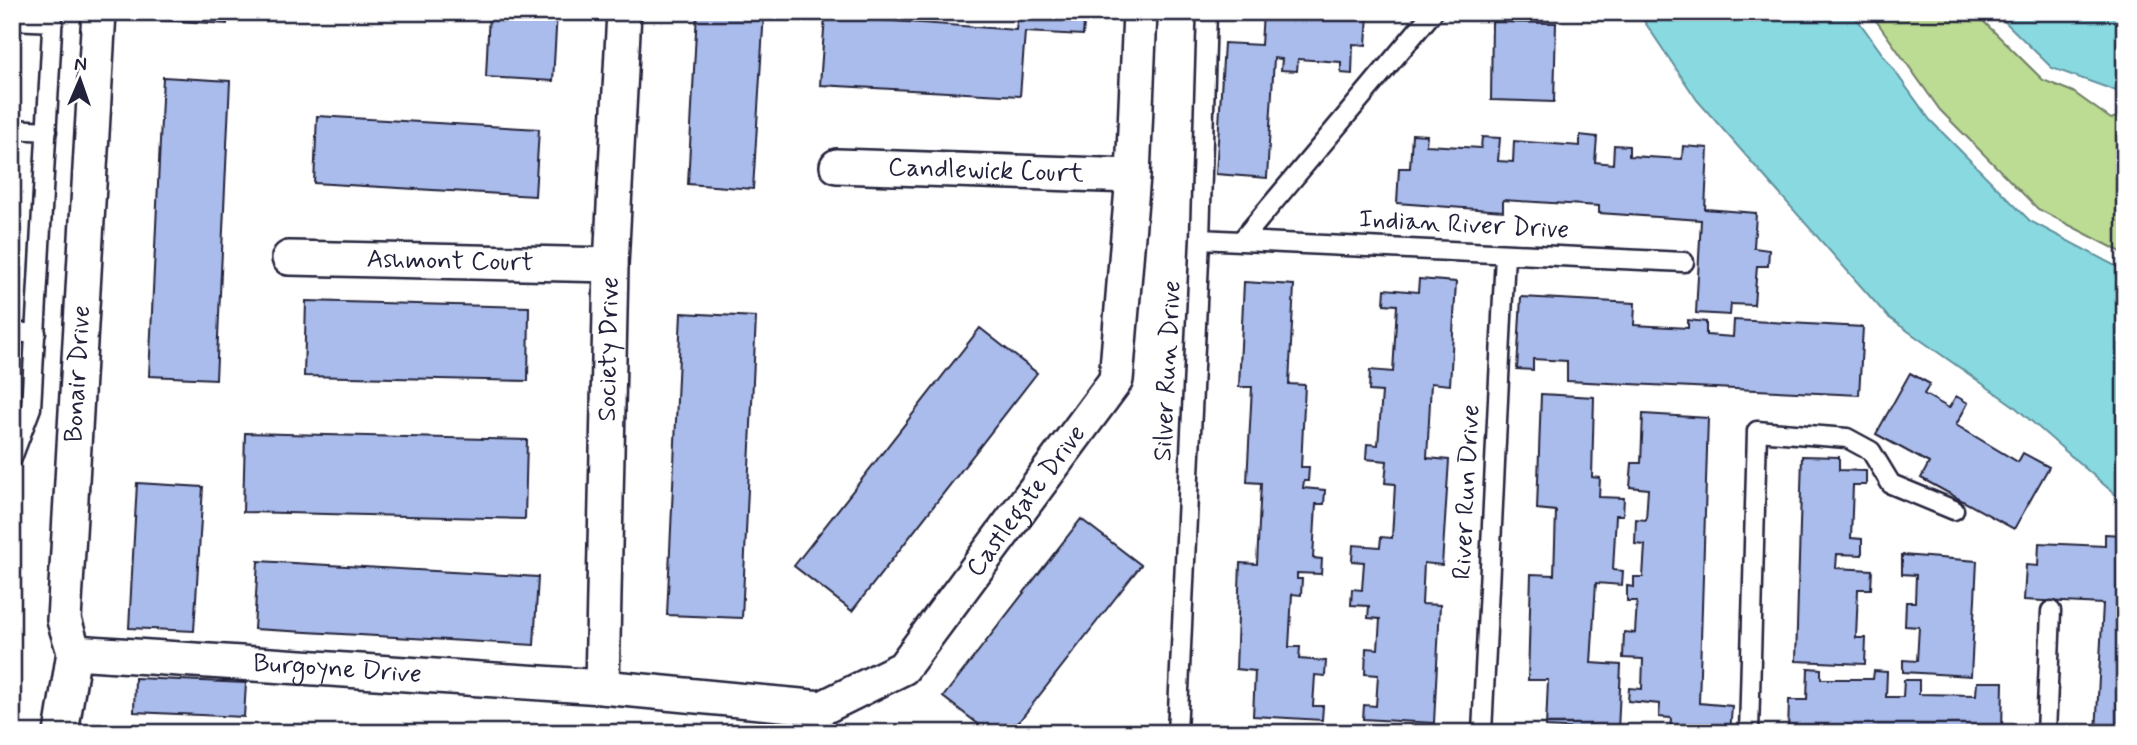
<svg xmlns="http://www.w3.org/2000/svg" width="2137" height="745" viewBox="0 0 2137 745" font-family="Mynerve,sans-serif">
	<rect width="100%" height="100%" fill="#fff"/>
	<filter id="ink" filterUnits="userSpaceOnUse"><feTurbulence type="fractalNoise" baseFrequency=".0143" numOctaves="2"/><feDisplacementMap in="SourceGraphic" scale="14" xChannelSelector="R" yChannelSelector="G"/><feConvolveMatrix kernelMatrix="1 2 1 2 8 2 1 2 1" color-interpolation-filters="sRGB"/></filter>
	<g filter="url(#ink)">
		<path fill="#bcdb93" stroke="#6f7e67" stroke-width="2" d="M1870 12H1974L2043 80 2073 92 2111 119 2125 114V254L2038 209 1940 110Z"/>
		<path fill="#89dae0" stroke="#60909e" stroke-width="2" d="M1638 12H1852L1930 120 2030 221 2125 271V503L2014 406 1888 317 1697 100Z
			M1995 12H2125V94L2052 68Z"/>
		<path fill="#aabceb" stroke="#22223b" stroke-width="2" d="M160 12H227V24L160 20Z
			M489 12H557L553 81 486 77Z
			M697 12H764L753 189 688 184Z
			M1018 12H1085L1083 35 1025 32 1020 96 820 85 825 16 1016 30Z
			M1263 12 1368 15 1366 45 1353 44 1352 74 1341 73V62L1298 59 1297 71 1281 70 1282 59 1274 58 1267 178 1216 174 1224 43 1261 45Z
			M1492 22 1556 23 1554 102 1491 100Z
			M163 77 230 81 216 379 149 376Z
			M317 116 539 129 535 196 314 183Z
			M1412 134 1427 135 1426 145 1481 148 1482 137 1500 138 1498 161 1513 162 1514 141 1580 146V135L1597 137 1595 162 1613 164 1614 145 1629 146V156L1682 159 1683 146 1708 148 1705 209 1756 213 1754 248 1769 250 1768 266H1757L1754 305 1731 304 1730 315 1696 313 1701 220 1599 213V206L1503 200V211L1397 203 1399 168H1410Z
			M1419 279 1456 282 1450 385 1431 383 1427 458 1449 460 1442 565 1424 563 1422 604 1440 605 1434 723 1363 719 1364 705 1376 706 1378 675 1365 674 1366 648 1378 649 1380 619 1368 618 1369 606 1351 605 1352 589 1362 590 1364 562 1352 561 1353 545 1380 547 1381 537 1392 538 1395 484 1385 483 1387 461 1366 459 1367 444 1378 445 1382 392 1369 391 1370 370 1393 372 1397 305 1384 304 1385 289 1418 292Z
			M1244 282 1294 285 1289 384 1305 385 1301 467H1309L1308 481H1304L1303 488 1325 490 1324 504H1316L1313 558 1322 559 1321 574 1297 573V579H1302L1301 595 1292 594 1289 647H1300L1299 659 1326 661 1325 676 1315 675 1313 706H1323L1322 720 1253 716 1255 671 1236 669 1240 563 1257 564 1261 483 1247 482 1252 387H1239Z
			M1521 297 1635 303 1634 325 1688 328V320L1706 322V335L1733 337 1734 320 1863 327 1859 395 1567 381V361L1533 359V370L1517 369Z
			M306 301 529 307 528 381 304 376Z
			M681 313 756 317 742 618 667 615Z
			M980 328 1037 373 852 611 794 566Z
			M1910 373 1930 384 1924 394 1949 408 1956 396 1968 403 1956 425 2018 462 2023 453 2049 467 2014 529 1921 478 1929 463 1876 434Z
			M1541 394 1594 397 1592 477 1600 478 1599 497 1624 498 1623 515H1616L1613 570 1623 571 1622 585 1596 583 1591 663 1621 665 1618 731 1546 727 1548 680H1528L1531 574 1554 575 1556 511 1537 509Z
			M1643 414 1708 418 1699 703 1732 706 1730 733H1670L1671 718 1659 717 1660 704 1628 701 1629 688 1642 689 1643 659 1623 658 1624 632 1635 633 1637 601H1627V586L1634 587V577H1643L1645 545 1635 544 1636 519 1646 520 1648 489 1630 487 1632 463H1641Z
			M245 433 527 440 525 519 243 512Z
			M1802 456 1839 457V470L1866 471V485H1853L1851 538 1862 539V555L1837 554 1836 568 1872 570 1871 589H1858L1856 638H1866L1865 664 1796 661Z
			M137 483 203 487 194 631 129 628Z
			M1081 519 1141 565 1010 733H990L943 697Z
			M2105 534 2123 535 2121 569H2125V733H2096L2103 604 2024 600 2026 565 2038 566 2039 543 2105 546Z
			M1902 555 1977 561 1971 676 1903 672V660L1917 661 1919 627 1905 626 1906 602H1915L1916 575 1902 574Z
			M258 561 538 577 534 645 254 629Z
			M1808 668 1821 669V679H1873L1874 671 1887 672 1886 697H1903L1904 680H1919V694L1976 695 1977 682H2003L2002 733H1788L1789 700H1807Z
			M135 678 246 683 244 717 134 712Z"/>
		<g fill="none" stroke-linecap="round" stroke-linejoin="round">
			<g stroke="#22223b" stroke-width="23">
				<path id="service" d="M12 20 53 22
					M12 129 47 131
					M1200 239 1241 241 1433 12
					M1241 241 1684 262
					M12 333H36
					M12 458 31 408 53 12
					M1177 733 1200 239 1207 12
					M1482 733 1505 254
					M1749 733 1757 431 1847 438 1871 451 1891 484 1954 510
					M2046 733 2051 611"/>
			</g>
			<g stroke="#22223b" stroke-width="38">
				<g id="minor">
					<path id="s1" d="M837 166 1133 176"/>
					<path id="s2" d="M289 258 611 265"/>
					<path id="s3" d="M74 652 602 687 822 708 903 668 1116 380 1133 176 1140 12"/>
					<path id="s4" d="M602 687 611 265 624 12"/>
					<path id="s5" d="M61 733 74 652 64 620 99 12"/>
				</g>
			</g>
			<use href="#service" stroke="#fff" stroke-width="18"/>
			<use href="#minor" stroke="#fff" stroke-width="33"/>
		</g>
	</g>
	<g text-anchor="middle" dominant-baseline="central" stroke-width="6" stroke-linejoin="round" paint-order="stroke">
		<g font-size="26" fill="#22223b" stroke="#fff">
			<text stroke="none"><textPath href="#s1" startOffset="149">Candlewick Court</textPath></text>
			<text transform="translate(1464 225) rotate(3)">Indian River Drive</text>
			<text stroke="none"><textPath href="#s2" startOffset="161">Ashmont Court</textPath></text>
			<text stroke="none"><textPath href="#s4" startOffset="338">Society Drive</textPath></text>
			<text transform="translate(1168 371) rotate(-87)">Silver Run Drive</text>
			<text stroke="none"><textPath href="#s5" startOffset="362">Bonair Drive</textPath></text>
			<text transform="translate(1467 492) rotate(-87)">River Run Drive</text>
			<text stroke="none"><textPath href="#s3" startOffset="1048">Castlegate Drive</textPath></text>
			<text stroke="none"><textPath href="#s3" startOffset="264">Burgoyne Drive</textPath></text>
		</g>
	</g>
	<rect width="2137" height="745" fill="none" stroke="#fff" stroke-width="42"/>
	<rect x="21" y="21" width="2095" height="703" fill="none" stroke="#22223b" stroke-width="2.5" filter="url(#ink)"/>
	<g transform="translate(80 80) rotate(2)" stroke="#ffffff" stroke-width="5" paint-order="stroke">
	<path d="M0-5L12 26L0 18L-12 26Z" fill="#22223b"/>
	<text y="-10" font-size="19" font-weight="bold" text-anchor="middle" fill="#22223b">N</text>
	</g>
</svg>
